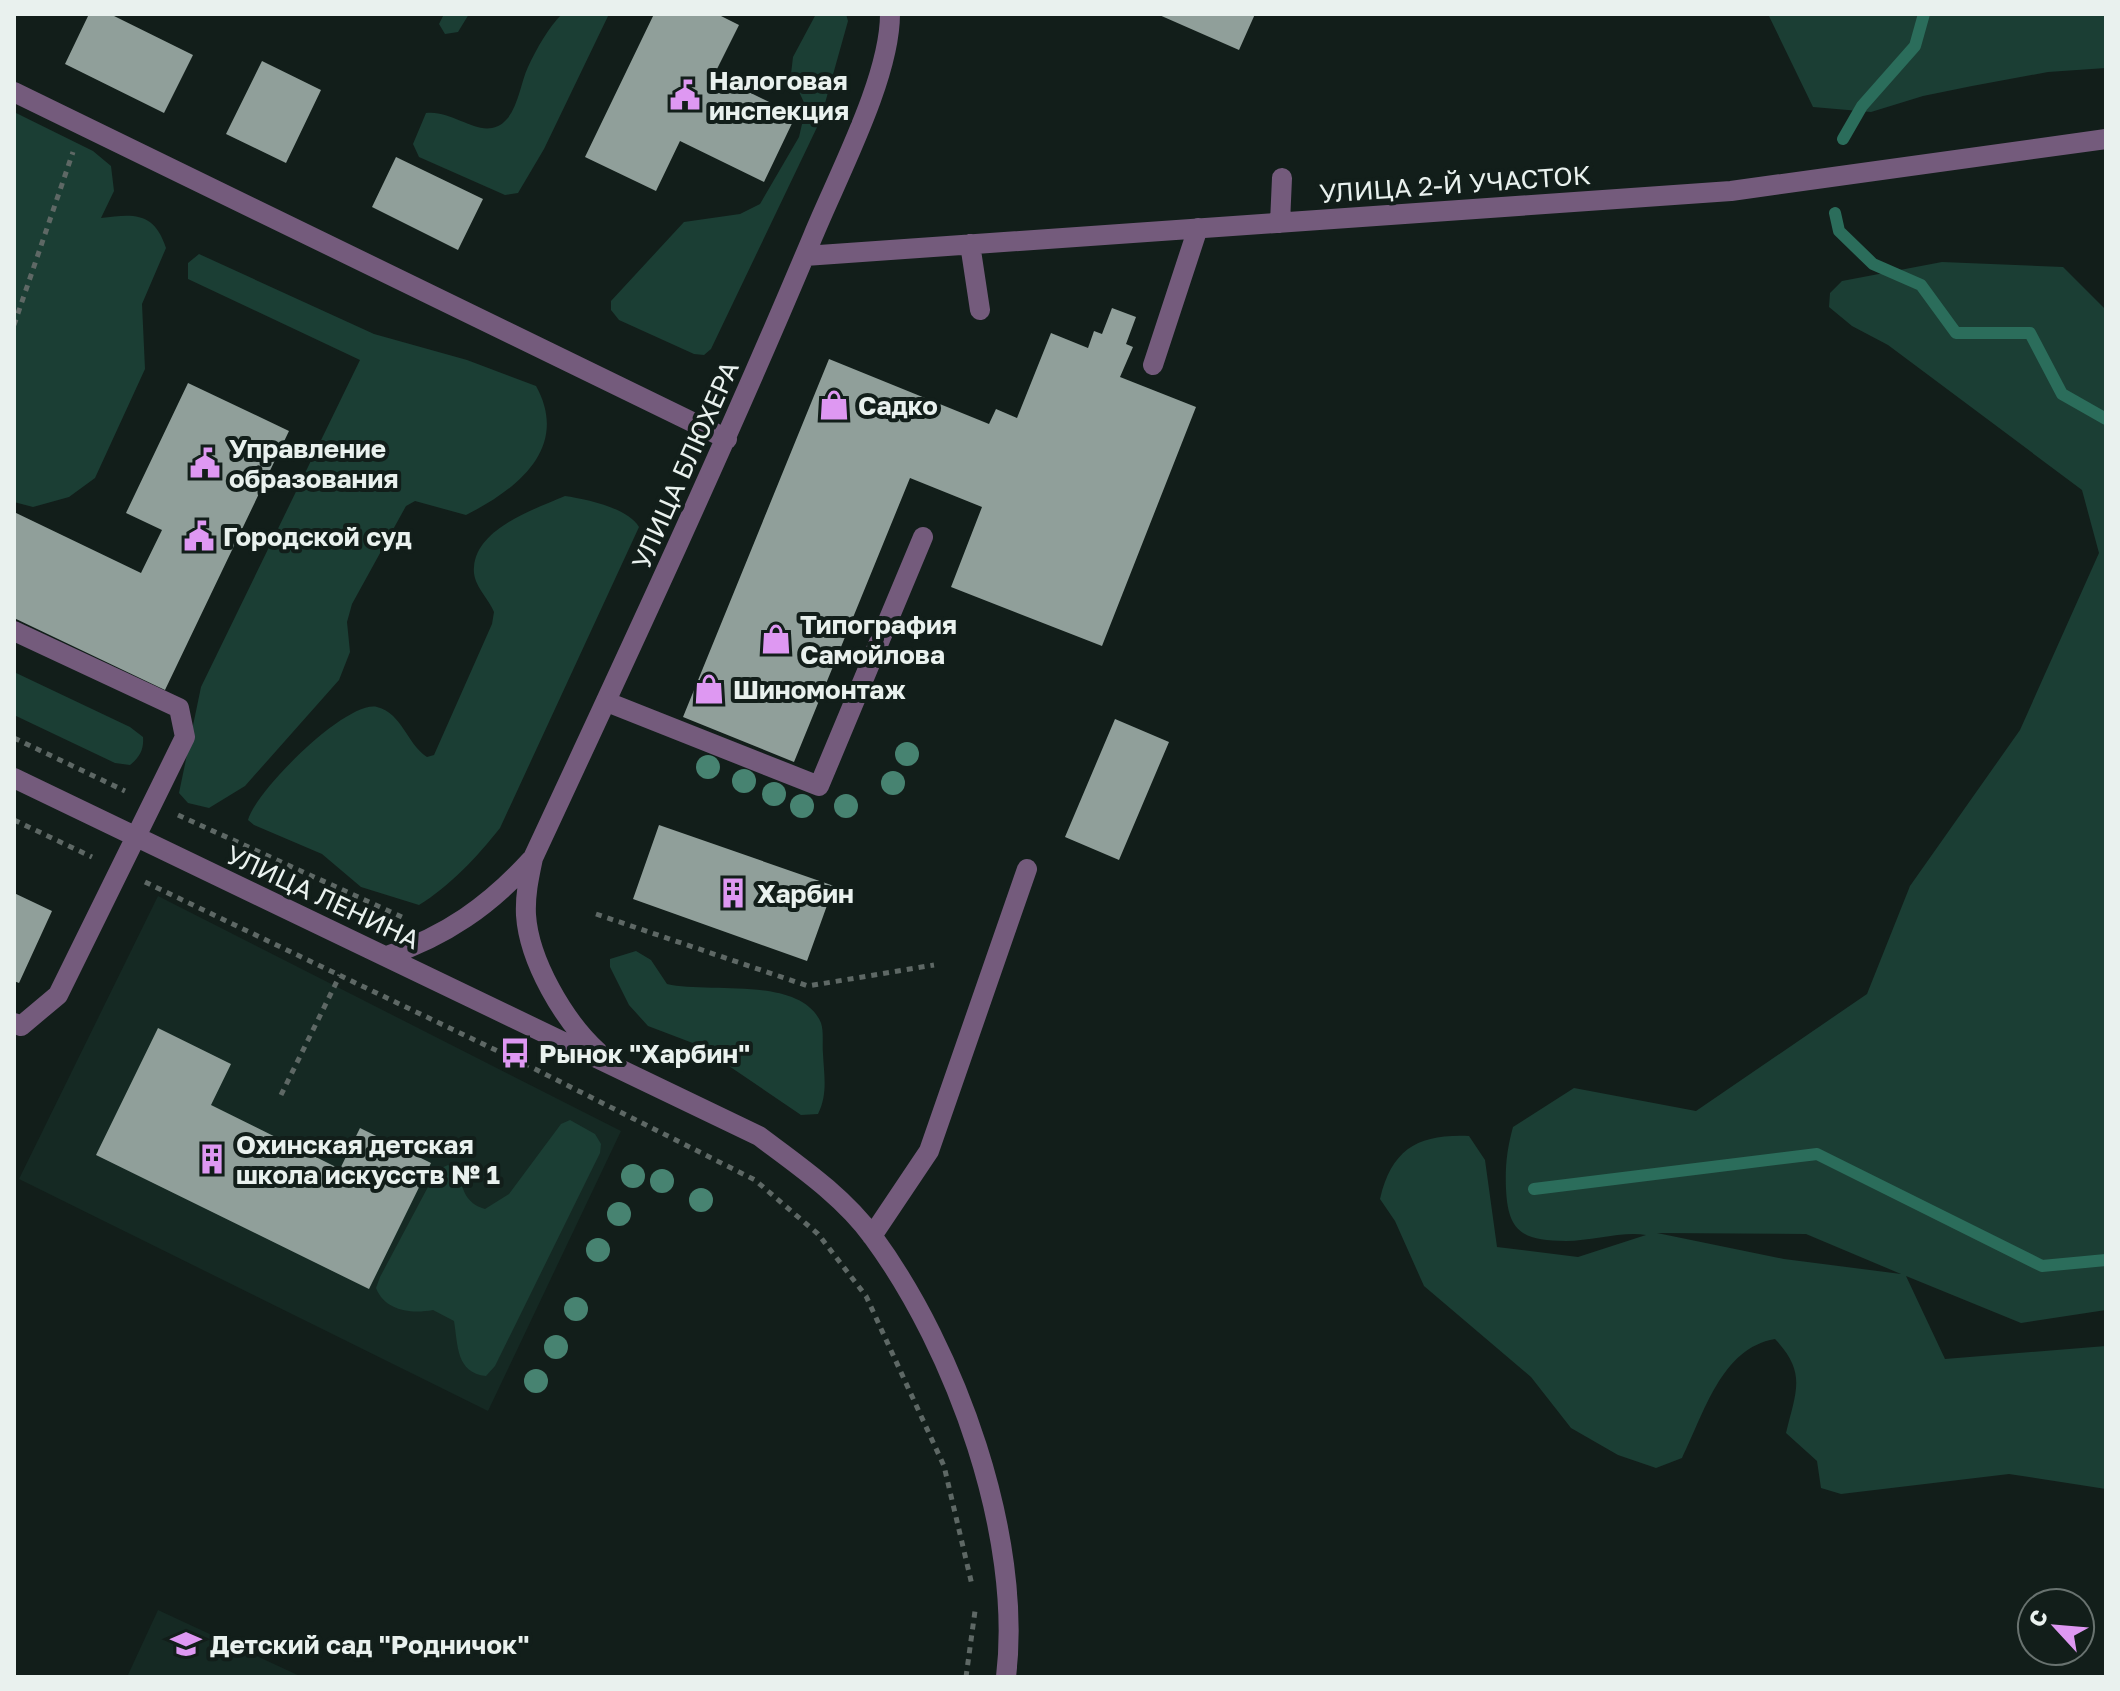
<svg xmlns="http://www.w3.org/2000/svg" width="2120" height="1691" viewBox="0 0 2120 1691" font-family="'Golos Text',sans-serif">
	<rect width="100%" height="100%" fill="#121e1a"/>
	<path fill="#152923" d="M158 896 621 1131 488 1411 19 1179Z
		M158 1610 302 1677H127Z"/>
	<path fill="#1b3e34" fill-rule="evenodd" d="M444 14H469L458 32 445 34 439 24Z
		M562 14H609L544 149 518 193 505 195 419 157 413 144 426 113C450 110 473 132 492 128 517 123 519 86 528 67 537 48 548 28 562 14Z
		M816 14H846L848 21 820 121 711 349 704 355 694 354 619 320 611 310V301L684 222 740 214 760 204 799 137 806 107 791 74 793 57Z
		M1768 14H2106V68L2048 72 1972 86 1923 96 1871 112 1813 107Z
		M14 112 93 151 111 166 114 191 101 218C133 214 154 211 166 248L142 304 145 369 95 478 69 497 33 507 14 502Z
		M199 254 374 334 467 360 536 386C570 447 518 489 466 515L415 501 406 506 352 604 347 622 350 652 339 680 245 786 209 808 188 803 179 793 201 687 360 360 188 279V263Z
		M1942 262 2063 267 2106 310V1310L2021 1323 1906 1276 1945 1359 2106 1346V1489L2009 1474 1841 1494 1821 1488 1817 1461 1786 1433C1796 1391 1807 1373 1775 1339 1721 1348 1704 1414 1682 1458L1656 1468 1618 1455 1571 1428 1531 1377 1424 1286 1395 1221 1380 1199C1392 1148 1419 1134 1469 1136L1485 1160 1497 1247 1578 1257 1646 1235C1623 1231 1592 1241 1566 1241 1523 1240 1508 1233 1506 1189 1505 1166 1507 1149 1513 1127L1574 1088 1696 1111 1867 994 1910 886 2020 730 2099 553 2082 490 1888 345 1852 326 1829 307 1830 293 1842 281ZM1657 1233 1806 1234 1901 1274 1784 1259Z
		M565 496C586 499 628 508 639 527L500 828C478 856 449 887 419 905L361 887 322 854 254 825 248 820C256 790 347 700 377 707 403 714 406 743 427 757L434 755 492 624 494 612C488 597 472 585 474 567 477 528 535 509 565 496Z
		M14 672 130 727 143 737C144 749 140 757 130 765L115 763 14 715Z
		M636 951 651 960 667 984C708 994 801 975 821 1023 824 1032 822 1044 823 1054 824 1075 828 1094 818 1114L801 1115 698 1045 648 1026 629 1005 610 967V959Z
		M570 1120 595 1134 601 1144 600 1153 495 1366 486 1376C456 1373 458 1345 454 1321L433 1310C411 1314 385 1311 376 1288L380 1277 437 1170 448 1165 458 1171C463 1190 465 1203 485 1209L509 1194 561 1124Z"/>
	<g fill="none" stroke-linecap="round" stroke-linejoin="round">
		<path stroke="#2b6d5b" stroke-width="12" d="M1843 139 1862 106 1915 46 1924 14
			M1835 213 1839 231 1873 264 1921 285 1956 333H2030L2062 394 2106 419
			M1534 1189 1817 1154 2042 1266 2106 1260"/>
	</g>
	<path fill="#909f9a" d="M89 14H110L193 55 164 113 65 64Z
		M654 14H717L739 25 714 75 796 115 764 182 680 141 656 191 585 157Z
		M1157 14H1255L1239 50Z
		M262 61 321 90 286 163 226 134Z
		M396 157 483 199 458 250 372 207Z
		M1112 308 1136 317 1126 344 1133 347 1120 377 1196 407 1102 646 951 587 982 507 910 478 794 762 683 717 829 359 989 424 996 409 1017 418 1051 333 1088 348 1094 331 1102 334Z
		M188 383 289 431 165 690 14 618V512L141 573 162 530 126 513Z
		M1115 719 1169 742 1119 860 1065 837Z
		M659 825 834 886 807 961 633 899Z
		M14 893 52 911 19 983 14 981Z
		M158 1028 231 1064 211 1105 340 1169 360 1128 431 1163 369 1289 96 1155Z"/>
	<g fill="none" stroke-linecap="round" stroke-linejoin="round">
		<path stroke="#5e6865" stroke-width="5" stroke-dasharray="6 6" stroke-linecap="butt" d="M14 325 73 152
			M14 738 125 791
			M178 815 402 917
			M14 820 92 857
			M145 882 531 1067 755 1180 818 1234 866 1296 944 1466 972 1585
			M596 914 808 986 934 965
			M281 1095 340 975
			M966 1677 975 1611"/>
		<path stroke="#745b7c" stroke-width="20" d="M14 92 727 439
			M1280 223 1282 178
			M970 244 980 310
			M805 256 1731 191 2106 139
			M1153 365 1198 228
			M14 631 179 708 185 737 58 995 21 1026 14 1023
			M607 702 819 786 923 537
			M14 778 759 1136C799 1166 843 1196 873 1237 956 1350 1023 1536 1006 1677
			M387 956C446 936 489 906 531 860
			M598 1052C564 1021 529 961 526 915 525 895 529 877 533 858 629 652 725 446 813 236 838 175 890 78 890 14
			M872 1236 929 1151 1027 869"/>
	</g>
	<g fill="#478371">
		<circle cx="907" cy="754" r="12"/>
		<circle cx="708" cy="767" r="12"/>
		<circle cx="744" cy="781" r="12"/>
		<circle cx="893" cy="783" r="12"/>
		<circle cx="774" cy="794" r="12"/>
		<circle cx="802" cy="806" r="12"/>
		<circle cx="846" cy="806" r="12"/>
		<circle cx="633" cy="1176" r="12"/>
		<circle cx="662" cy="1181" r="12"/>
		<circle cx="701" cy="1200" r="12"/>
		<circle cx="619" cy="1214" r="12"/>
		<circle cx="598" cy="1250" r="12"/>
		<circle cx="576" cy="1309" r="12"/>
		<circle cx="556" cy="1347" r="12"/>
		<circle cx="536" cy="1381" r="12"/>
	</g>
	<defs>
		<g id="civic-bare" transform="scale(2.4)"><path d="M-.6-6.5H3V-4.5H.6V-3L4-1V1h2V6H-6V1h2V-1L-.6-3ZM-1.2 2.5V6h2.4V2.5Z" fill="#de98f2" stroke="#121e1a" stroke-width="2.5" paint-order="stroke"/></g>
		<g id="shop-bare" transform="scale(2.4)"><path d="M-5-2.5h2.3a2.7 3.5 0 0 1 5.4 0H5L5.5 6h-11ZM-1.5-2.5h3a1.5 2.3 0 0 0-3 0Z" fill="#de98f2" stroke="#121e1a" stroke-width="2.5" paint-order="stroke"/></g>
		<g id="building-bare" transform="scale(2.4)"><path d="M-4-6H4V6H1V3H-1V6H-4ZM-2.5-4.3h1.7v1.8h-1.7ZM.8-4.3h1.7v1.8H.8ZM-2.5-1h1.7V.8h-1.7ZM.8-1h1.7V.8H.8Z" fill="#de98f2" stroke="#121e1a" stroke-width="2.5" paint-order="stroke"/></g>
		<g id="bus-bare" transform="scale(2.4)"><path d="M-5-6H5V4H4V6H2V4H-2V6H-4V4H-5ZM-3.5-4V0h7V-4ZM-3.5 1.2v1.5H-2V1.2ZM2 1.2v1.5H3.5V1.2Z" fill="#de98f2" stroke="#121e1a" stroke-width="2.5" paint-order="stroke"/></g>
		<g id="school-bare" transform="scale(2.4)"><path d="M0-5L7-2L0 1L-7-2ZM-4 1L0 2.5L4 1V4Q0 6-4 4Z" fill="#de98f2" stroke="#121e1a" stroke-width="2.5" paint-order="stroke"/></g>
	</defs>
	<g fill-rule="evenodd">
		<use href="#civic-bare" x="685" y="95"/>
		<use href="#shop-bare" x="834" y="405"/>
		<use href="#civic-bare" x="205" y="463"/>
		<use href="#civic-bare" x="199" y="536"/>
		<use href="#shop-bare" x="776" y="639"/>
		<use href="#shop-bare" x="709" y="689"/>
		<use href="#building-bare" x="733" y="893"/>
		<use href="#bus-bare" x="515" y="1053"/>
		<use href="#building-bare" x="212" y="1159"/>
		<use href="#school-bare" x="186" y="1644"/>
	</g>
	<g text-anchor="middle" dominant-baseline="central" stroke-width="8" stroke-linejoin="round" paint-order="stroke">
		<g font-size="26" font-weight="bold" fill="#e9f1ee" stroke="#121e1a" text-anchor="start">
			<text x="709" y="80">Налоговая<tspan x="709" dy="30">инспекция</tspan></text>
			<text x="858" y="405">Садко</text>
			<text x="229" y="448">Управление<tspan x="229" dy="30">образования</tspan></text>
			<text x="223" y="536">Городской суд</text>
			<text x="800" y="624">Типография<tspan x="800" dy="30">Самойлова</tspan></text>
			<text x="733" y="689">Шиномонтаж</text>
			<text x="757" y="893">Харбин</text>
			<text x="539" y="1053">Рынок "Харбин"</text>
			<text x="236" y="1144">Охинская детская<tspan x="236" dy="30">школа искусств № 1</tspan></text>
			<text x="210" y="1644">Детский сад "Родничок"</text>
		</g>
		<g font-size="26" fill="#e9f1ee" stroke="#121e1a">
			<text transform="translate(1455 184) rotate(-4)">УЛИЦА 2-Й УЧАСТОК</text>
			<text transform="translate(685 465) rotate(-66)">УЛИЦА БЛЮХЕРА</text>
			<text transform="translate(323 897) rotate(25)">УЛИЦА ЛЕНИНА</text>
		</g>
	</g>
	<rect width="2120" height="1691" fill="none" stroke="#e9f1ee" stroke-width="32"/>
	<g transform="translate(2056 1627) rotate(296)"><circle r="38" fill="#121e1a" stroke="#68726f" stroke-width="2"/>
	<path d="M0-6L14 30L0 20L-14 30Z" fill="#de98f2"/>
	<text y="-12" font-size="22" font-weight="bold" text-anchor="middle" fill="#e9f1ee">С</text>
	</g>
</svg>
